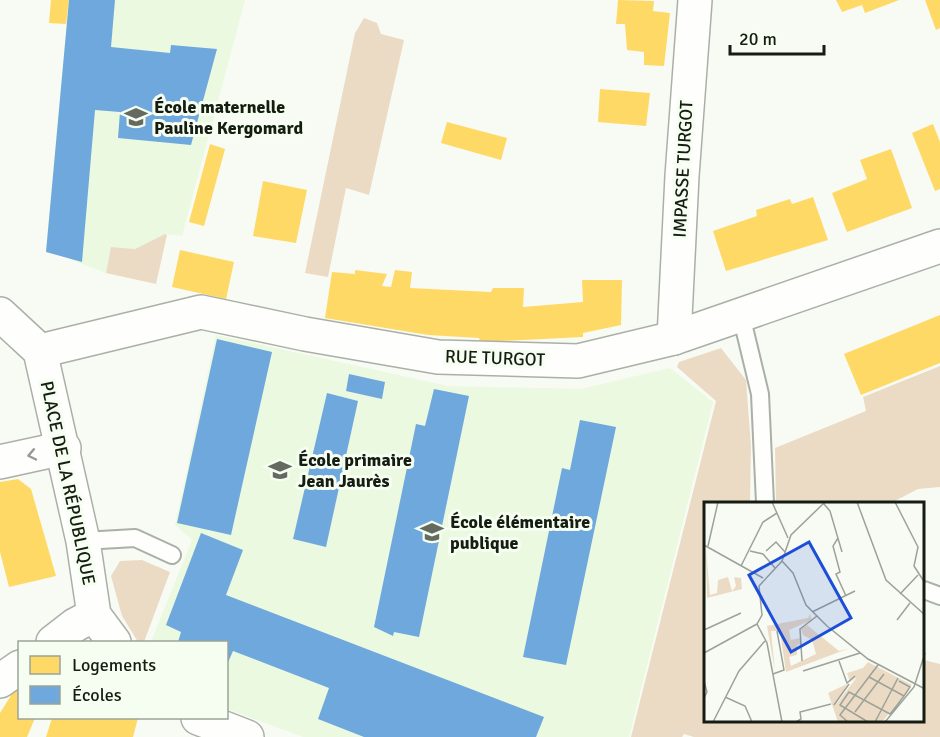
<svg xmlns="http://www.w3.org/2000/svg" width="940" height="737" viewBox="0 0 940 737" font-family="Signika,sans-serif">
	<rect width="100%" height="100%" fill="#f7fbf4"/>
	<path fill="#eaf9e0" d="M69 0H245L182 236 165 234 135 249 111 247 106 273 46 250Z
		M216 335 448 386 581 389 670 368 713 402 629 737H303L227 709 226 642H151L192 540 175 525Z"/>
	<path fill="#ecdbc4" d="M364 18 377 23 381 34 404 40 369 195 346 188 328 277 305 273 355 33Z
		M165 234 167 235 156 284 106 273 111 247 135 249Z
		M721 348 746 380 751 446 750 503H706V720H924V660L940 664V737H694L684 734 682 737H631L716 401 677 367 679 362Z
		M940 366V487L918 489 891 503H776L775 448 866 411 863 397Z
		M142 560 170 572 144 642H138L122 616 111 576 120 561Z"/>
	<path fill="#ffd966" d="M51 0H69L66 24 49 23Z
		M618 0 654 1 653 11 670 13 664 66 644 65V52L627 50 625 24H616Z
		M836 0H899L865 13 862 5 842 12Z
		M925 0H940V28L936 30Z
		M600 89 650 93 646 126 598 122Z
		M447 122 507 138 501 160 441 143Z
		M933 124 940 142V189L935 191 912 133Z
		M210 144 225 149 204 226 189 222Z
		M891 149 912 208 847 232 832 193 867 179 860 160Z
		M263 181 307 190 296 243 253 236Z
		M813 197 828 240 726 271 713 231 757 216 756 210 790 199 792 204Z
		M180 250 234 262 226 299 172 287Z
		M355 270 387 274 382 286 391 287 395 270 412 272 410 288 491 292 493 288H524L523 307 583 302 582 280H622L621 325 583 333V337L480 342 479 338 428 335 325 318 332 272 355 274Z
		M940 315V363L861 395 844 354Z
		M18 479 31 489 56 576 9 587 0 552V482Z
		M17 686H20V718H35L27 737H0V713Z
		M52 718H138L133 737H46Z"/>
	<path fill="#6fa8dc" d="M69 0H115L111 47 170 53 171 45 217 49 191 145 118 138 120 112 95 110 82 262 46 252Z
		M217 339 272 352 231 535 177 523Z
		M349 374 385 382 382 399 346 391Z
		M434 389 469 396 419 637 394 632 393 636 374 627 416 424 425 426Z
		M327 393 358 401 326 547 293 539Z
		M580 420 616 427 566 665 523 657 562 468 570 470Z
		M201 533 243 550 226 595 544 717 536 737H364L318 719 329 688 233 651 226 667V642H178L181 632 166 625Z"/>
	<g fill="none" stroke-linecap="round" stroke-linejoin="round">
		<g stroke="#abb0a7" stroke-width="20">
			<path id="service" d="M741 315 760 394 765 503
				M83 541 135 538 172 555
				M924 590 940 596"/>
		</g>
		<g stroke="#abb0a7" stroke-width="36">
			<path id="minor" d="M674 338 682 176 695 0
				M0 462 64 448"/>
		</g>
		<g stroke="#abb0a7" stroke-width="36">
			<path id="tertiary" d="M40 351 201 312 305 334 438 357 578 361 674 338 940 246
				M53 642 75 625 94 615
				M0 681 20 667"/>
		</g>
		<g stroke="#abb0a7" stroke-width="36">
			<path id="secondary" d="M0 314 40 351 83 541 94 615 114 642
				M198 718 247 737"/>
		</g>
		<use href="#service" stroke="#fefefd" stroke-width="16"/>
		<use href="#minor" stroke="#fefefd" stroke-width="33"/>
		<use href="#tertiary" stroke="#fefefd" stroke-width="33"/>
		<use href="#secondary" stroke="#fefefd" stroke-width="33"/>
	</g>
	<defs><path id="oneway-chevron" d="M-2-3.5L2.5 0L-2 3.5" fill="none" stroke-width="1.6" stroke-linecap="round" stroke-linejoin="round" transform="scale(1.5)"/></defs>
	<use stroke="#959893" href="#oneway-chevron" transform="translate(32 455) rotate(168)"/>
	<defs>
		<g id="school-bare" transform="scale(1.8)"><path d="M0-5L7-2L0 1L-7-2ZM-4 1L0 2.5L4 1V4Q0 6-4 4Z" fill="#646a60" stroke="#f6fef1" stroke-width="2.5" paint-order="stroke"/></g>
	</defs>
	<g fill-rule="evenodd">
		<use href="#school-bare" x="136" y="117"/>
		<use href="#school-bare" x="280" y="470"/>
		<use href="#school-bare" x="432" y="532"/>
	</g>
	<g text-anchor="middle" dominant-baseline="central" stroke-width="6" stroke-linejoin="round" paint-order="stroke">
		<g font-size="18" font-weight="bold" fill="#151c11" stroke="#f6fef1" text-anchor="start">
			<text x="154" y="107">École maternelle<tspan x="154" dy="21">Pauline Kergomard</tspan></text>
			<text x="298" y="460">École primaire<tspan x="298" dy="21">Jean Jaurès</tspan></text>
			<text x="450" y="522">École élémentaire<tspan x="450" dy="21">publique</tspan></text>
		</g>
		<g font-size="18" fill="#151c11" stroke="#f6fef1">
			<text transform="translate(683 169) rotate(-87)">IMPASSE TURGOT</text>
			<text transform="translate(495 358) rotate(2)">RUE TURGOT</text>
			<text transform="translate(68 483) rotate(78)">PLACE DE LA RÉPUBLIQUE</text>
		</g>
	</g>
	<g transform="translate(704 502)">
		<rect width="220" height="220" fill="#f7fbf4"/>
		<path d="M2 47 6 93 13 91 14 78 24 75 28 89 32 84 30 75 37 76 38 87 3 96ZM106 112 108 118 85 128 87 138 96 136 97 142 93 143V153L85 155 87 164 112 152 108 138 99 133 97 127 103 123 135 149 146 146 82 170 76 129H67L71 169 63 124 104 116ZM164 160 208 183 178 220H134L124 191 143 182 131 204 153 175 146 180 143 171 159 166Z" fill="#ecdbc4"/>
		<path fill="none" stroke="#9da299" stroke-width="1.5" d="M68 0 84 36M153 0 182 78 221 113M191 0 214 45 210 64 221 81M120 2 126 9 138 50M134 36 129 44 136 70 132 72 142 94M0 43 59 76M4 44 14 0M46 49 59 52 71 66M62 49 72 40 81 50M78 59 89 71 102 103 123 124 164 157 221 187M37 64 59 20 73 11M196 92 214 73M108 110 151 89M193 118 206 101M0 128 37 111M0 151 53 122M98 159 96 127 113 114M135 159 143 181 151 174M99 169 156 151M69 172 80 168 73 129M165 175 200 194 206 185 195 179M0 179 3 190 0 196M21 195 41 204 48 220M130 203 145 182M151 210 160 198 186 212 200 194M9 220 35 169 61 139M78 220 63 141 53 122 58 113 55 84 78 59 87 33 121 0M92 220 97 217 96 210 127 202M144 220 136 213 174 163M164 220 136 203 145 190 160 198 180 172M171 220 194 176M181 220 210 185 221 151"/>
		<path fill="#1d4ed8" fill-opacity="0.15" stroke="#1d4ed8" stroke-width="3" d="M105 40 147 116 87 150 45 73Z"/>
		<rect width="220" height="220" fill="none" stroke="#151c11" stroke-width="3"/>
	</g>
	<rect x="18" y="641" width="210" height="78" fill="#f6fef1" stroke="#9ca497" stroke-width="1.5"/>
	<rect x="30" y="656" width="30" height="18" fill="#ffd966" stroke="#9ca497" stroke-width="1.5"/>
	<text x="72" y="671" font-size="18" fill="#151c11">Logements</text>
	<rect x="30" y="686" width="30" height="18" fill="#6fa8dc" stroke="#9ca497" stroke-width="1.5"/>
	<text x="72" y="701" font-size="18" fill="#151c11">Écoles</text>
	<path d="M730 45v9h94v-9" fill="none" stroke="#151c11" stroke-width="3"/>
	<text x="739" y="45" font-size="18" fill="#151c11" stroke="#f6fef1" stroke-width="4.5" paint-order="stroke">20 m</text>
</svg>
